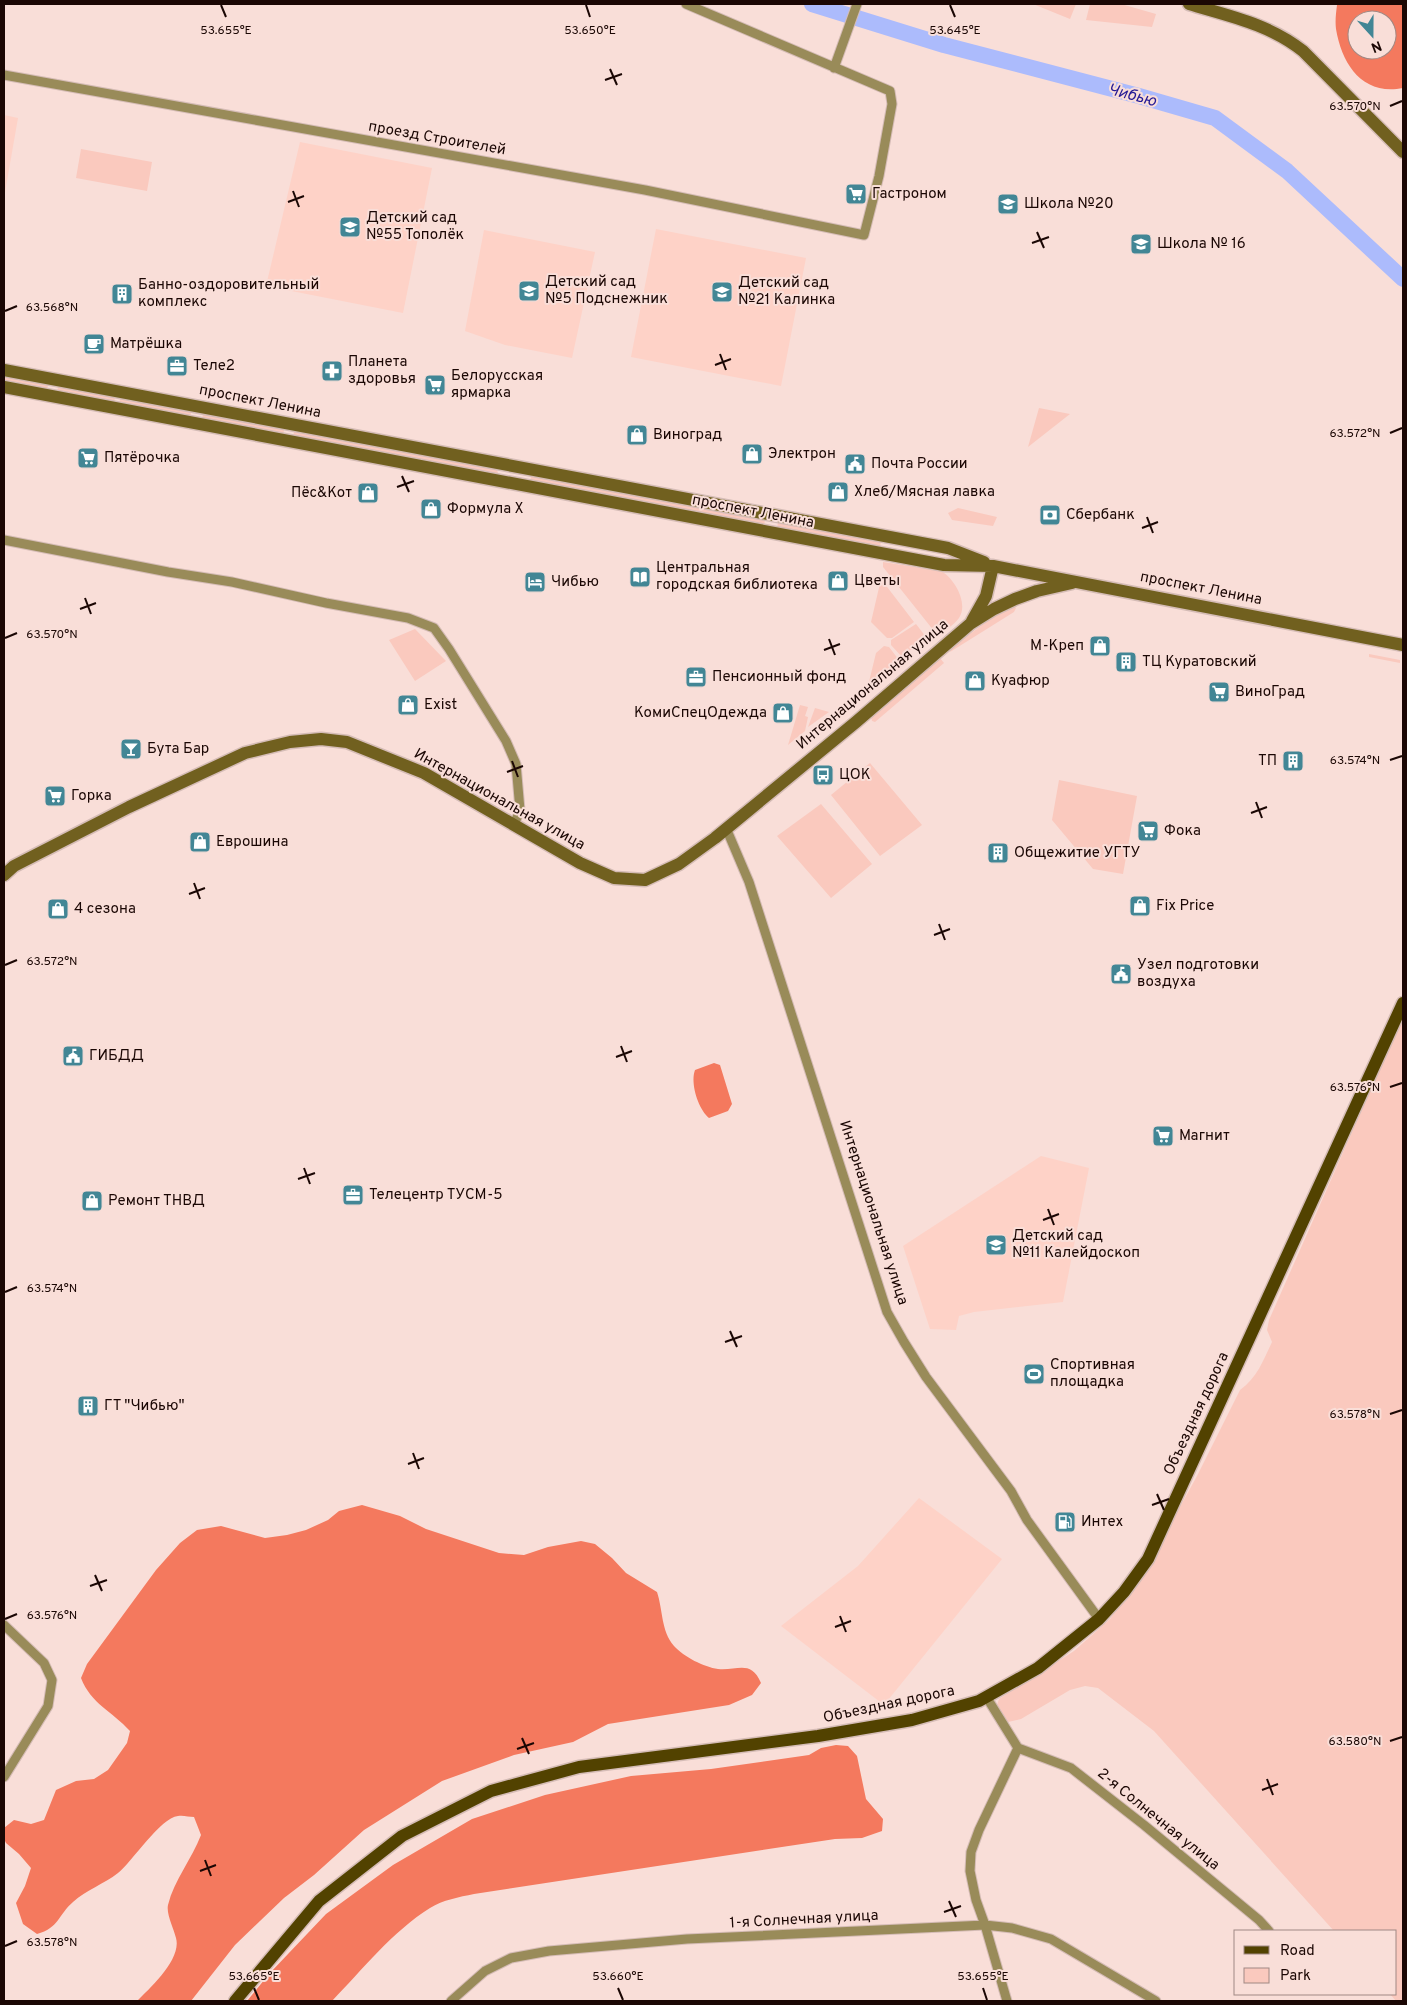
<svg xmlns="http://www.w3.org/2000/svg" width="1407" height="2005" viewBox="0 0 1407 2005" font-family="Overpass,sans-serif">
	<rect width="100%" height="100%" fill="#f9ded8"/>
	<path fill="#fed2c7" d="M4 115 18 118 4 198Z
		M300 142 432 168 403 313 266 286Z
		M656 229 806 258 781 386 631 357Z
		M484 230 595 252 572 358 505 345 465 331Z
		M1041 1156 1089 1168 1063 1302 974 1312 959 1316 956 1330 930 1329 903 1246Z
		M919 1498 1002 1559 884 1705 781 1626 858 1566Z"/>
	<path fill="#fac9be" d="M1033 4H1076L1070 19Z
		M1090 4H1121L1156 14 1152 27 1086 20Z
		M81 149 152 162 147 191 76 178Z
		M4 376 48 385 47 390 4 382Z
		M58 387 115 397 114 403 57 392Z
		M120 399 191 412 190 418 119 405Z
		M1039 408 1070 414 1028 447Z
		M203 414 284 430 283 435 202 419Z
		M294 432 497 470 498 473 496 475 293 437Z
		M531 476 765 520 764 526 530 482Z
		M958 508 997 517 993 526 952 520 948 513Z
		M778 522 881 541 880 547 777 528Z
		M883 562 941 571C954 578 969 603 959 618 954 625 945 630 938 636L883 567Z
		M881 579 914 622 892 638H887L871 622Z
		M1014 606 1016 608 1014 612 950 652 952 647 996 615Z
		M916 624 926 637 902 657 891 645V640Z
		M415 629 446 661 415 681 389 640Z
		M884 646 889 647 899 660 868 686 876 653Z
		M1369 654 1400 660V663L1369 657Z
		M940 658 944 663 875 722 872 721 871 717Z
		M800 705 808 707 805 716 808 717 805 731 788 745Z
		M815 708 829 712 808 727Z
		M870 763 922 825 880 856 831 795Z
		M1059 780 1137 796 1123 874 1093 869 1052 820Z
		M821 804 872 864 831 898 777 836Z
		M1403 1017V2001H1396L1390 1994H1396V1931H1334L1154 1731 1098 1688 1085 1686 1070 1690 1021 1719 1008 1722 1002 1716 997 1705 999 1699 1074 1651 1110 1619 1154 1554 1197 1476 1240 1390C1257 1378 1263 1361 1272 1342L1267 1330 1269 1320Z"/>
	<path fill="#f4795e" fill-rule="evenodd" d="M1339 4H1403V88C1363 96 1342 65 1336 29 1335 21 1336 13 1337 5ZM1357 20H1387V50H1357Z
		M714 1063 720 1065 732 1104 728 1111 709 1118C698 1109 690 1083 695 1070Z
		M362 1505 400 1516 426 1529 499 1553 524 1555 548 1547 581 1541 595 1544 612 1558 626 1573 657 1592C663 1610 661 1631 674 1646 684 1657 704 1667 718 1669 737 1671 751 1659 761 1683L752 1695 729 1705 608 1724 573 1742 514 1755 442 1781 364 1830 314 1875 284 1898 235 1945 191 2001H137C150 1988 182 1959 176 1938 174 1929 166 1914 168 1905 174 1880 192 1859 201 1835L194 1817C189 1817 183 1815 178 1816 160 1818 133 1861 118 1873 104 1884 86 1890 73 1902 58 1915 59 1928 37 1934L23 1924 16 1903 25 1886 31 1868 19 1854 6 1843 4 1839V1828L14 1820 31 1824 44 1820 56 1790 76 1781 94 1779 108 1770 127 1743 130 1731C112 1711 91 1704 81 1678L87 1664 156 1570 180 1543 197 1530 221 1526 265 1538 287 1535 306 1530 328 1520 339 1511Z
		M836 1745 848 1746 857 1756 866 1799 883 1819 882 1831 862 1838 835 1839 474 1894C459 1897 443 1900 430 1908 393 1931 362 1970 332 2001H247L269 1974 326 1914 393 1865 472 1819 545 1795 631 1776 711 1769 809 1755 821 1748Z"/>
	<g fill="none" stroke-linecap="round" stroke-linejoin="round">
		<path stroke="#acbbfc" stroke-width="16" d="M812 4 944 45 1139 96 1215 118 1287 171 1403 279"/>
		<g stroke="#d5bcb6" stroke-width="11">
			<path id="street" d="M834 68 857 4
				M4 75 645 190 864 235 879 176 892 104 890 91 686 4
				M4 540 168 572 232 582 326 603 408 618 434 628 449 649 506 741 516 764 520 810 514 825
				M726 828 749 882 887 1312 904 1342 926 1377 1011 1491 1027 1520 1099 1619
				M4 1625 44 1663 52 1680 48 1706 4 1777
				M987 1698 1018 1748 979 1830 971 1852 970 1871 976 1900 985 1925 1007 2001
				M1018 1748 1071 1768 1144 1825 1259 1920 1269 1931
				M451 2001 485 1971 511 1958 549 1951 687 1939 985 1925 1012 1928 1051 1939 1156 2001"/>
		</g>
		<g stroke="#d5bcb6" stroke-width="15">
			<path id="secondary" d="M1189 4C1229 16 1269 24 1303 51L1403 152
				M4 370 948 548 984 562
				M4 387 944 565 993 566 1403 645
				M972 621 986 596 993 566
				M4 875 14 866 129 807 245 753 290 742 321 739 347 742 424 773 580 863 614 878 645 880 679 864 715 838 856 722 970 624 994 609 1015 599 1037 591 1072 583"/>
		</g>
		<g stroke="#d5bcb6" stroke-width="15">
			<path id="primary" d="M235 2001 319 1901 402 1836 491 1791 579 1767 818 1736 912 1720 979 1701 1038 1668 1099 1619 1124 1592 1148 1559 1403 1003"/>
		</g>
		<use href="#street" stroke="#998b59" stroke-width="9"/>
		<use href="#secondary" stroke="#71601f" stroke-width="12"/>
		<use href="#primary" stroke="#524200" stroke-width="12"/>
	</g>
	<path fill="none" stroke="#1b0704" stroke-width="2" d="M221 5 226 17M586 5 590 17M950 5 955 17M610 69 617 85M605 80 622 74M1390 106 1402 101M293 191 299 207M288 202 304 196M1037 232 1044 248M1032 243 1049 237M5 311 17 306M720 354 726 370M715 365 731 359M1390 433 1402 428M402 476 409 492M397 487 414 481M1147 517 1153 533M1142 528 1158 522M85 598 91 614M80 609 96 603M5 638 17 633M829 639 835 655M824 650 840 644M1390 760 1402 756M512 761 518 777M507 772 523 766M1256 802 1262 818M1251 813 1267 807M194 883 200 899M189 894 205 888M939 924 945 940M934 935 950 929M5 965 17 960M621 1046 627 1062M616 1057 632 1051M1390 1087 1402 1083M304 1168 310 1184M298 1179 315 1173M1048 1209 1054 1225M1043 1220 1059 1214M5 1292 17 1287M730 1331 737 1347M725 1342 742 1336M1390 1414 1402 1410M413 1453 419 1469M408 1464 424 1458M1157 1494 1164 1510M1152 1505 1169 1499M95 1575 102 1591M90 1586 107 1580M840 1616 846 1632M5 1619 17 1614M835 1627 851 1621M522 1738 529 1754M1390 1741 1402 1737M517 1749 534 1743M1267 1779 1273 1795M1262 1790 1278 1784M205 1860 211 1876M200 1871 216 1865M949 1901 956 1917M944 1912 961 1906M5 1946 17 1941M254 1988 259 2000M618 1988 623 2000M983 1988 987 2000"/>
	<defs>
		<g id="supermarket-square" transform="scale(1.125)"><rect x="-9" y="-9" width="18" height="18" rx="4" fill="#428695" stroke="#f9ded8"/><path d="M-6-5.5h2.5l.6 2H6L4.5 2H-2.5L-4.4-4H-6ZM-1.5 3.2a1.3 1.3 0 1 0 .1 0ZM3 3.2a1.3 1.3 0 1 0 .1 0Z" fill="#fff"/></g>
		<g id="school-square" transform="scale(1.125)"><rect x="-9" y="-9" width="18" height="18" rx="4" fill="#428695" stroke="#f9ded8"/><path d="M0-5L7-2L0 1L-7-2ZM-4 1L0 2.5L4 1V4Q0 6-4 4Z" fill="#fff"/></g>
		<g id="building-square" transform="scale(1.125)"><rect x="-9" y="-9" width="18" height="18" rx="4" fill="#428695" stroke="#f9ded8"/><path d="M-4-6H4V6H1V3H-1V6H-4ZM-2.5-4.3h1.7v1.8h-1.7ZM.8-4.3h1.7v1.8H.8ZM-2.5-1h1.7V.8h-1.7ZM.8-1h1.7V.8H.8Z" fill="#fff"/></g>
		<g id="cafe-square" transform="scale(1.125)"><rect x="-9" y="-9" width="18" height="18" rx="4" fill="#428695" stroke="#f9ded8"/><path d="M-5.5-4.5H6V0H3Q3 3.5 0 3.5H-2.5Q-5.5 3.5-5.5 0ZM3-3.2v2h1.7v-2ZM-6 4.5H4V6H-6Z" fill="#fff"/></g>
		<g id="office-square" transform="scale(1.125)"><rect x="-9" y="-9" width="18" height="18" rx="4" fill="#428695" stroke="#f9ded8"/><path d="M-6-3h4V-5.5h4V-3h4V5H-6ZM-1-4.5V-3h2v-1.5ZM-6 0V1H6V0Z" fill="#fff"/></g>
		<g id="pharmacy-square" transform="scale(1.125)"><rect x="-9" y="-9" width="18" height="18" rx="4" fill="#428695" stroke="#f9ded8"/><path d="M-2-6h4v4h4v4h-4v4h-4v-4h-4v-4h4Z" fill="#fff"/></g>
		<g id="shop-square" transform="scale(1.125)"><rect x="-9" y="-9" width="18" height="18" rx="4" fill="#428695" stroke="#f9ded8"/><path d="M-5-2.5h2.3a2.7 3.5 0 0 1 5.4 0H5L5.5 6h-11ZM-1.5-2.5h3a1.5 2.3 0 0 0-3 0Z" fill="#fff"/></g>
		<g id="civic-square" transform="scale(1.125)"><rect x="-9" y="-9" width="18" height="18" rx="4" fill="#428695" stroke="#f9ded8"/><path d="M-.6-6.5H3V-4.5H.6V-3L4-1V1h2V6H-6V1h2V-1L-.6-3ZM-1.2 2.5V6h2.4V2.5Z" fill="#fff"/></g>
		<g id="bank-square" transform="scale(1.125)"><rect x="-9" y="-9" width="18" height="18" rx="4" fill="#428695" stroke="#f9ded8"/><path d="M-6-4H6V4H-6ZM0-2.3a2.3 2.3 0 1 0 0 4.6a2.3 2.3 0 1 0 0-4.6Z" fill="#fff"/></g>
		<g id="library-square" transform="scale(1.125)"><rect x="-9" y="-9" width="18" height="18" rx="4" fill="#428695" stroke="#f9ded8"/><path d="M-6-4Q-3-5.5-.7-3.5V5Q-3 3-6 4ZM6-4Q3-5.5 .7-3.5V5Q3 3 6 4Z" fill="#fff"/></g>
		<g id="hotel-square" transform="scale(1.125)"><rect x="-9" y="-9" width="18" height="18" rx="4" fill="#428695" stroke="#f9ded8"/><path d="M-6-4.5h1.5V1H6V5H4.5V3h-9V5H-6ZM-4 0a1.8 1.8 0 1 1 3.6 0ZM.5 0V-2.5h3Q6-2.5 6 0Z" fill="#fff"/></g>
		<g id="bar-square" transform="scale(1.125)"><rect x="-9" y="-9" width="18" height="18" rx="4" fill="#428695" stroke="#f9ded8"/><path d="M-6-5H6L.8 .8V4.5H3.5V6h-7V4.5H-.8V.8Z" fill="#fff"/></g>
		<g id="bus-square" transform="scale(1.125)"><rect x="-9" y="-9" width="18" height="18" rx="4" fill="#428695" stroke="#f9ded8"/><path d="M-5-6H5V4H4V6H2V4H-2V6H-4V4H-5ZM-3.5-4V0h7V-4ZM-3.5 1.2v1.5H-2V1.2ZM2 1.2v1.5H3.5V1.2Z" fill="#fff"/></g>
		<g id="stadium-square" transform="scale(1.125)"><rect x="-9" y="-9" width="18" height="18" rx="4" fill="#428695" stroke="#f9ded8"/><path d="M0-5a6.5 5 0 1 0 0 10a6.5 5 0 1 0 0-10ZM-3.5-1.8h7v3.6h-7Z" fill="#fff"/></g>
		<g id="fuel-square" transform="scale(1.125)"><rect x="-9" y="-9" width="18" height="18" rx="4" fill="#428695" stroke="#f9ded8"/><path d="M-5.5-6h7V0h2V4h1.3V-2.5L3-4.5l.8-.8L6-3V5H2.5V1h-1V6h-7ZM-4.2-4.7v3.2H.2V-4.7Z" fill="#fff"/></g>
	</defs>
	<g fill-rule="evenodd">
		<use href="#supermarket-square" x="856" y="194"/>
		<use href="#school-square" x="1008" y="204"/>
		<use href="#school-square" x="350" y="227"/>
		<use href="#school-square" x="1141" y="244"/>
		<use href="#school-square" x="529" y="291"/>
		<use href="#school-square" x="722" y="292"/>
		<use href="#building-square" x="122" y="294"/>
		<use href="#cafe-square" x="94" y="344"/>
		<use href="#office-square" x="177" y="366"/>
		<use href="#pharmacy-square" x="332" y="371"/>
		<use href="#supermarket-square" x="435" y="385"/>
		<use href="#shop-square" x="637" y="435"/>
		<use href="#shop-square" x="752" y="454"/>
		<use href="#supermarket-square" x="88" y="458"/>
		<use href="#civic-square" x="855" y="464"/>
		<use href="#shop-square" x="838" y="492"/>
		<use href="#shop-square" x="368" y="493"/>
		<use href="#shop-square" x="431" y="509"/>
		<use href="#bank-square" x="1050" y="515"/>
		<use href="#library-square" x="640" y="577"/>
		<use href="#shop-square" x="838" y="581"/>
		<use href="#hotel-square" x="535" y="582"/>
		<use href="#shop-square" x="1100" y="646"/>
		<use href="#building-square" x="1126" y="662"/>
		<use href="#office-square" x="696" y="677"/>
		<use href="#shop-square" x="975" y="681"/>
		<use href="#supermarket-square" x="1219" y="692"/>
		<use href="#shop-square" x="408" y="705"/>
		<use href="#shop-square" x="783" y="713"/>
		<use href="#bar-square" x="131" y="749"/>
		<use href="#building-square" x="1293" y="761"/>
		<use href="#bus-square" x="823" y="775"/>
		<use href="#supermarket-square" x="55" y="796"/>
		<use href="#supermarket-square" x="1148" y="831"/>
		<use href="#shop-square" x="200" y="842"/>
		<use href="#building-square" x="998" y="853"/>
		<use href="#shop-square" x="1140" y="906"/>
		<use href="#shop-square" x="58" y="909"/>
		<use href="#civic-square" x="1121" y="974"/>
		<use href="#civic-square" x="73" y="1056"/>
		<use href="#supermarket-square" x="1163" y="1136"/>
		<use href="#office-square" x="353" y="1195"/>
		<use href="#shop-square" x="92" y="1201"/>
		<use href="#school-square" x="996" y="1245"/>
		<use href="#stadium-square" x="1034" y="1374"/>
		<use href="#building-square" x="88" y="1406"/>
		<use href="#fuel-square" x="1065" y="1522"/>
	</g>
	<g text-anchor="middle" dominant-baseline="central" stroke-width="4" stroke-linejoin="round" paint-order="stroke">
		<g font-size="15" fill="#1b0704" stroke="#f9ded8">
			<text transform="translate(437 139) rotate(10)">проезд Строителей</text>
			<text transform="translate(260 402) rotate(11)">проспект Ленина</text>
			<text transform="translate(753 512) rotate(11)">проспект Ленина</text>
			<text transform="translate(1201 589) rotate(11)">проспект Ленина</text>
			<text transform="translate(873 685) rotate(-40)">Интернациональная улица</text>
			<text transform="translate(499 800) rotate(29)">Интернациональная улица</text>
			<text transform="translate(873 1213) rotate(72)">Интернациональная улица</text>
			<text transform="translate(1197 1414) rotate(-65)">Объездная дорога</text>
			<text transform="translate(889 1705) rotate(-12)">Объездная дорога</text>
			<text transform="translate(1158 1820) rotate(39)">2-я Солнечная улица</text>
			<text transform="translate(804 1920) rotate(-3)">1-я Солнечная улица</text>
		</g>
		<g font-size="15" fill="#1b0704" stroke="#f9ded8" text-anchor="start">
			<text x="872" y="194">Гастроном</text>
			<text x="1024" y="204">Школа №20</text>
			<text x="366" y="218">Детский сад<tspan x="366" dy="17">№55 Тополёк</tspan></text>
			<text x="1157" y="244">Школа № 16</text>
			<text x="545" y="282">Детский сад<tspan x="545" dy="17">№5 Подснежник</tspan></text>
			<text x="738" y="283">Детский сад<tspan x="738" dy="17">№21 Калинка</tspan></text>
			<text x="138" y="285">Банно-оздоровительный<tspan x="138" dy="17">комплекс</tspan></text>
			<text x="110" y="344">Матрёшка</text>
			<text x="348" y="362">Планета<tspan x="348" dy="17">здоровья</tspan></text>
			<text x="193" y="366">Теле2</text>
			<text x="451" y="376">Белорусская<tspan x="451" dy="17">ярмарка</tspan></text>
			<text x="653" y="435">Виноград</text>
			<text x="768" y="454">Электрон</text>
			<text x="104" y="458">Пятёрочка</text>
			<text x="871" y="464">Почта России</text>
			<text x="854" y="492">Хлеб/Мясная лавка</text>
			<text x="352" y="493" text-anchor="end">Пёс&amp;Кот</text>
			<text x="447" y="509">Формула X</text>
			<text x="1066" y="515">Сбербанк</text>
			<text x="656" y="568">Центральная<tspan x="656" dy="17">городская библиотека</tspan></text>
			<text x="854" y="581">Цветы</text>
			<text x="551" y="582">Чибью</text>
			<text x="1084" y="646" text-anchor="end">М-Креп</text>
			<text x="1142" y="662">ТЦ Куратовский</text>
			<text x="712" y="677">Пенсионный фонд</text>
			<text x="991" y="681">Куафюр</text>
			<text x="1235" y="692">ВиноГрад</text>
			<text x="424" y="705">Exist</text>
			<text x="767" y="713" text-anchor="end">КомиСпецОдежда</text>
			<text x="147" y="749">Бута Бар</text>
			<text x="1277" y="761" text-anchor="end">ТП</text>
			<text x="839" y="775">ЦОК</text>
			<text x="71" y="796">Горка</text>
			<text x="1164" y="831">Фока</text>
			<text x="216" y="842">Еврошина</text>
			<text x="1014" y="853">Общежитие УГТУ</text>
			<text x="1156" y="906">Fix Price</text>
			<text x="74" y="909">4 сезона</text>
			<text x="1137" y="965">Узел подготовки<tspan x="1137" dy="17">воздуха</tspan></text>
			<text x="89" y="1056">ГИБДД</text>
			<text x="1179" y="1136">Магнит</text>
			<text x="369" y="1195">Телецентр ТУСМ-5</text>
			<text x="108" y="1201">Ремонт ТНВД</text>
			<text x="1012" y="1236">Детский сад<tspan x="1012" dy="17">№11 Калейдоскоп</tspan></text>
			<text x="1050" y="1365">Спортивная<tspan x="1050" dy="17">площадка</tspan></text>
			<text x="104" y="1406">ГТ "Чибью"</text>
			<text x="1081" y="1522">Интех</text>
		</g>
		<g font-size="16" font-style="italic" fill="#241a95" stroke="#f9ded8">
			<text transform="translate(1132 96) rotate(15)">Чибью</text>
		</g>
	</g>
	<g font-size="12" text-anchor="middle" fill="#1b0704" stroke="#f9ded8" stroke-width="4" stroke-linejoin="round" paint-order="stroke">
		<text x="226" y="34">53.655°E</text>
		<text x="590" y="34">53.650°E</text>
		<text x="955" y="34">53.645°E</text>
		<text x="1355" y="110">63.570°N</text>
		<text x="52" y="311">63.568°N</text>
		<text x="1355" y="437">63.572°N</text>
		<text x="52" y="638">63.570°N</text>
		<text x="1355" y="764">63.574°N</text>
		<text x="52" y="965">63.572°N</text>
		<text x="1355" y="1091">63.576°N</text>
		<text x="52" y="1292">63.574°N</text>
		<text x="1355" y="1418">63.578°N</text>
		<text x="52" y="1619">63.576°N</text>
		<text x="1355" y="1745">63.580°N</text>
		<text x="52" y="1946">63.578°N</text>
		<text x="254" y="1980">53.665°E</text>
		<text x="618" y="1980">53.660°E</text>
		<text x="983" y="1980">53.655°E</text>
	</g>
	<rect width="1407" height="2005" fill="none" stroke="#1b0704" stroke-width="10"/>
	<rect x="1234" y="1930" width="162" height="65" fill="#f9ded8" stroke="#a08883"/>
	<rect x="1244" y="1946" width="25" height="8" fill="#524200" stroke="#a08883"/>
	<text x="1280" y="1955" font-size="15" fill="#1b0704">Road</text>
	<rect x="1244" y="1968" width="25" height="15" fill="#fac9be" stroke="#a08883"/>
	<text x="1280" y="1980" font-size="15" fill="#1b0704">Park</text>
	<g transform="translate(1372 35) rotate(159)"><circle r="24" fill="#f9ded8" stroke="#a08883"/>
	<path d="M0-4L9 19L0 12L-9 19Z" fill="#428695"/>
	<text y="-8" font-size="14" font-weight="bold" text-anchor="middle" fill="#1b0704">N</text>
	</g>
</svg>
